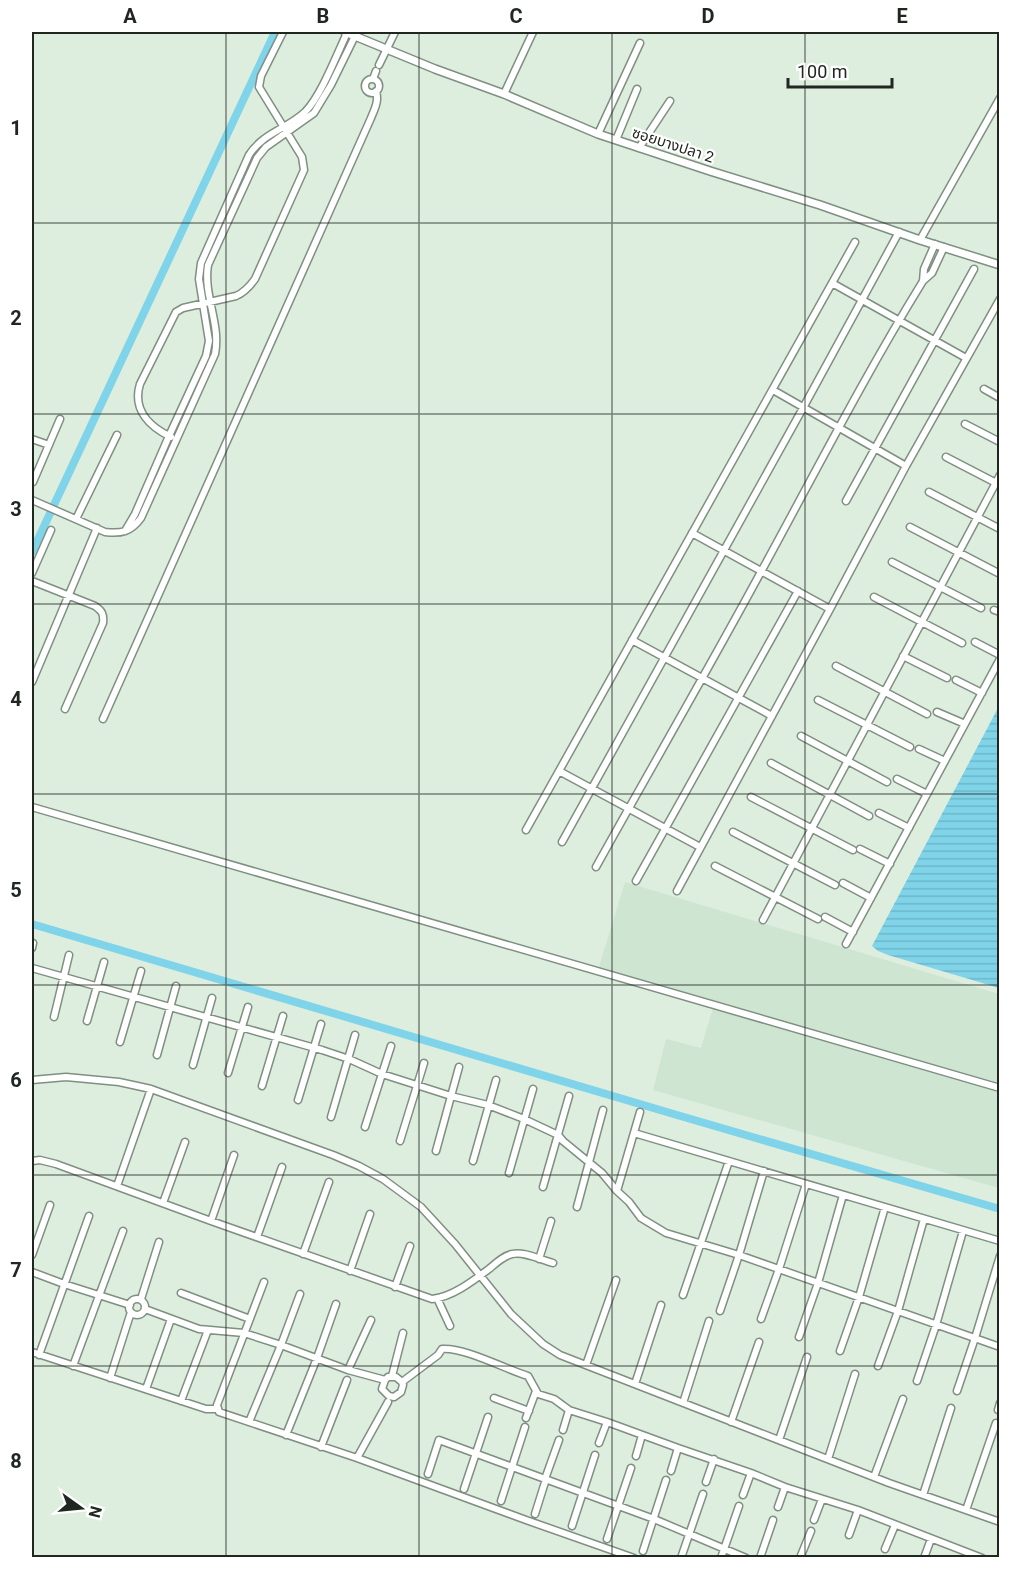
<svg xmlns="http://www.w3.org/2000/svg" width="1031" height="1589" viewBox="0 0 1031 1589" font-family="Roboto,'Noto Sans Thai',sans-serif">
	<defs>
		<pattern id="water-rules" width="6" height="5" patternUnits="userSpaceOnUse" patternTransform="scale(1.5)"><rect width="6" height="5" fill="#80d4e9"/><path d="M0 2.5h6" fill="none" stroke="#6eb6c8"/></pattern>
	</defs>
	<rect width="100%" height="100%" fill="#ddeedf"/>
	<path fill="#cde5d1" d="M625 882 999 994V1188L653 1090 666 1039 701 1048 714 1005 598 970Z"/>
	<path fill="url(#water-rules)" d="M999 706V988L888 955 878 951 872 946Z"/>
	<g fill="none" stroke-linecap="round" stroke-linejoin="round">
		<path stroke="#80d4e9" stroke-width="8" d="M32 552 275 32
			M32 924 677 1115 1000 1209"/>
		<g stroke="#7f8f81" stroke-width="9">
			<path id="minor" d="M379 65 395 32
				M373 79 376 71
				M365 86a7 7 0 1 1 14 0a7 7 0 1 1-14 0Z
				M504 94 533 32
				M598 134 640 43
				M616 140 637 89
				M639 148 670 101
				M920 240 1000 98
				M935 244 924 269 923 281 932 273 944 247
				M832 283 966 358
				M984 389 1000 398
				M773 390 906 466
				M965 424 1000 442
				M171 437C150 427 132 410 140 384L176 312 183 308 236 296C245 292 250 286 255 279L304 170 302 157 259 87 261 76 283 32
				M32 439 49 445
				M946 457 1000 485
				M33 482 60 419
				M929 492 1000 529
				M32 500 105 532C121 534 131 532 141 518L215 354C221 324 203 295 208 265L257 158 266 147 314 113 331 85 355 36
				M846 501 974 269
				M76 519 117 435
				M910 527 1000 574
				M125 531 135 514 169 436 206 356 209 341 199 279 201 263 249 155C263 133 287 129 305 112 321 96 337 54 347 33
				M692 533 830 609
				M892 562 981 608
				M32 573 51 530
				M32 581 95 606C102 611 104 614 103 623L65 709
				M874 597 962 643
				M994 610 1000 612
				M632 640 772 716
				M975 642 1000 655
				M903 656 947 678
				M836 666 927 714
				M956 680 982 693
				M32 682 97 528
				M818 700 910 747
				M937 712 965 724
				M103 719 371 118C375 108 379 101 376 91
				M801 736 887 782
				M919 749 945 761
				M771 763 869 816
				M559 771 700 847
				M897 779 927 794
				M751 797 853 850
				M32 807 1000 1088
				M879 813 909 828
				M526 830 855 242
				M733 832 835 885
				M562 842 803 408 899 232
				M860 849 890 864
				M715 866 818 919
				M596 867C651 768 708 670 762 570 815 473 865 375 923 281
				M636 881 798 591
				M843 883 871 898
				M677 891 830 609 906 466 1000 299
				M825 917 853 932
				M763 920 1000 475
				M846 944 1000 659
				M32 948 33 943
				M32 968 322 1050 349 1059 382 1074 451 1096 488 1105 524 1119 558 1135 563 1141 602 1173 617 1191 629 1202 641 1218 666 1233 739 1255 1000 1347
				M54 1017 69 955
				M87 1021 104 962
				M120 1042 141 971
				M157 1055 176 986
				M193 1065 212 998
				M228 1073 248 1007
				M32 1080 66 1077 119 1082 151 1089 333 1155 359 1166 383 1179 421 1207 455 1244 511 1314 543 1344 560 1355 889 1483 1000 1522
				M262 1086 283 1016
				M298 1100 321 1024
				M331 1117 355 1035
				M365 1127 391 1046
				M634 1133 1000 1241
				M400 1141 424 1063
				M436 1151 459 1067
				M32 1161 40 1160 56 1164 211 1221 432 1299C452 1297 473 1281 489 1269 496 1263 503 1256 512 1254 524 1251 541 1260 553 1263
				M473 1161 496 1080
				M509 1173 533 1089
				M117 1186 151 1089
				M543 1187 569 1096
				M617 1191 640 1112
				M163 1203 185 1142
				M577 1207 603 1110
				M211 1221 234 1155
				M257 1237 282 1167
				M303 1254 329 1182
				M32 1255 50 1205
				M539 1259 551 1221
				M350 1271 370 1214
				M32 1272 64 1284 130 1305
				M264 1282 217 1405 219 1412 357 1458 526 1520 634 1558
				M395 1287 410 1246
				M181 1293 250 1319
				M683 1295 729 1161
				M437 1298 450 1326
				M141 1299 159 1242
				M129 1307a8 8 0 1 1 16 0a8 8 0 1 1-16 0Z
				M145 1309 199 1329 244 1333 281 1345 348 1370 385 1380 388 1377H396L402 1382
				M720 1311 739 1255 764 1171
				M761 1319 779 1269 806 1184
				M799 1337 818 1283 843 1195
				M840 1351 859 1297 885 1207
				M32 1352 206 1409H217
				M39 1355 89 1216
				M586 1365 616 1280
				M73 1366 123 1231
				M878 1366 898 1311 924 1219
				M348 1370 371 1320
				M392 1376 403 1333
				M110 1378 131 1312
				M385 1380 382 1389 389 1396 394 1397 401 1392 403 1385 402 1382
				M917 1381 936 1325 963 1231
				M402 1382 438 1355 442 1349C464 1347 505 1369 528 1376L538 1394 554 1399 569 1410 607 1422 678 1448 751 1473 785 1487 858 1510 982 1558
				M635 1384 661 1305
				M146 1389 171 1319
				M957 1391 975 1338 1000 1256
				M494 1398 529 1411
				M181 1401 208 1330
				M683 1403 709 1321
				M998 1410 1000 1403
				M526 1418 536 1391
				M249 1422 281 1345 300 1294
				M731 1422 759 1342
				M563 1430 569 1410
				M286 1435 317 1358 336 1304
				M779 1440 807 1357
				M599 1443 607 1422
				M321 1447 347 1380
				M636 1456 642 1435
				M357 1458 388 1402
				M828 1459 855 1374
				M671 1471 678 1448
				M428 1474 439 1440 654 1519 746 1558
				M874 1477 903 1399
				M545 1479 559 1440
				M706 1482 714 1459
				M464 1489 488 1417
				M743 1495 751 1473
				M923 1495 951 1408
				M501 1501 525 1427
				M778 1507 785 1487
				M966 1510 996 1423
				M535 1514 546 1479
				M814 1520 822 1499
				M572 1526 595 1455
				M849 1535 858 1510
				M607 1539 631 1468
				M885 1549 895 1525
				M643 1551 666 1480
				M681 1558 703 1494
				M721 1558 739 1506
				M760 1558 773 1520
				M800 1558 811 1531
				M924 1558 931 1539"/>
		</g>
		<g stroke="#7f8f81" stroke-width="10">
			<path id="tertiary" d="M345 32 435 69 504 94 598 134 710 171 820 205 920 240 1000 265"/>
		</g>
		<use href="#minor" stroke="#fff" stroke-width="6"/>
		<use href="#tertiary" stroke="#fff" stroke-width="7"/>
	</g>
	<path fill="none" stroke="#202721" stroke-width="1.5" stroke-opacity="0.55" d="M226 32V1558M419 32V1558M612 32V1558M805 32V1558M32 223H1000M32 414H1000M32 604H1000M32 794H1000M32 985H1000M32 1175H1000M32 1366H1000"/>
	<g text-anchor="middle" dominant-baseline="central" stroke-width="4.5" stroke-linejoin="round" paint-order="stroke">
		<g font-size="15" fill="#202721" stroke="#fff">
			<text transform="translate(673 145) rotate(18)">ซอยบางปลา 2</text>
		</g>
	</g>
	<rect width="1031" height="1589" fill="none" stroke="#ffffff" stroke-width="66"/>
	<g transform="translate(81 1508) rotate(105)" stroke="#ffffff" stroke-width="4.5" paint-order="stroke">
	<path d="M0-4.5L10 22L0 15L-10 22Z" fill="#202721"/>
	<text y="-9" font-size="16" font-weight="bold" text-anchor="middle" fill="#202721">N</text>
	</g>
	<path d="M788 78v9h104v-9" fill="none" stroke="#202721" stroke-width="3"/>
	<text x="797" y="78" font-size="18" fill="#202721" stroke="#ffffff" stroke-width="4.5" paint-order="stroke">100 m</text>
	<rect x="33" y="33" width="965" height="1523" fill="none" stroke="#202721" stroke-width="2"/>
	<g font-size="20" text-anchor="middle" font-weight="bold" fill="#202721">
		<text x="130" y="23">A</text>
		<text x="323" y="23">B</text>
		<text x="516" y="23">C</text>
		<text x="708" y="23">D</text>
		<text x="902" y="23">E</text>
		<text x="16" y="135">1</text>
		<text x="16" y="325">2</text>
		<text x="16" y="516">3</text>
		<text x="16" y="706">4</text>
		<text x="16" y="897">5</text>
		<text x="16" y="1087">6</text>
		<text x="16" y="1277">7</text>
		<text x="16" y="1468">8</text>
	</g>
</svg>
